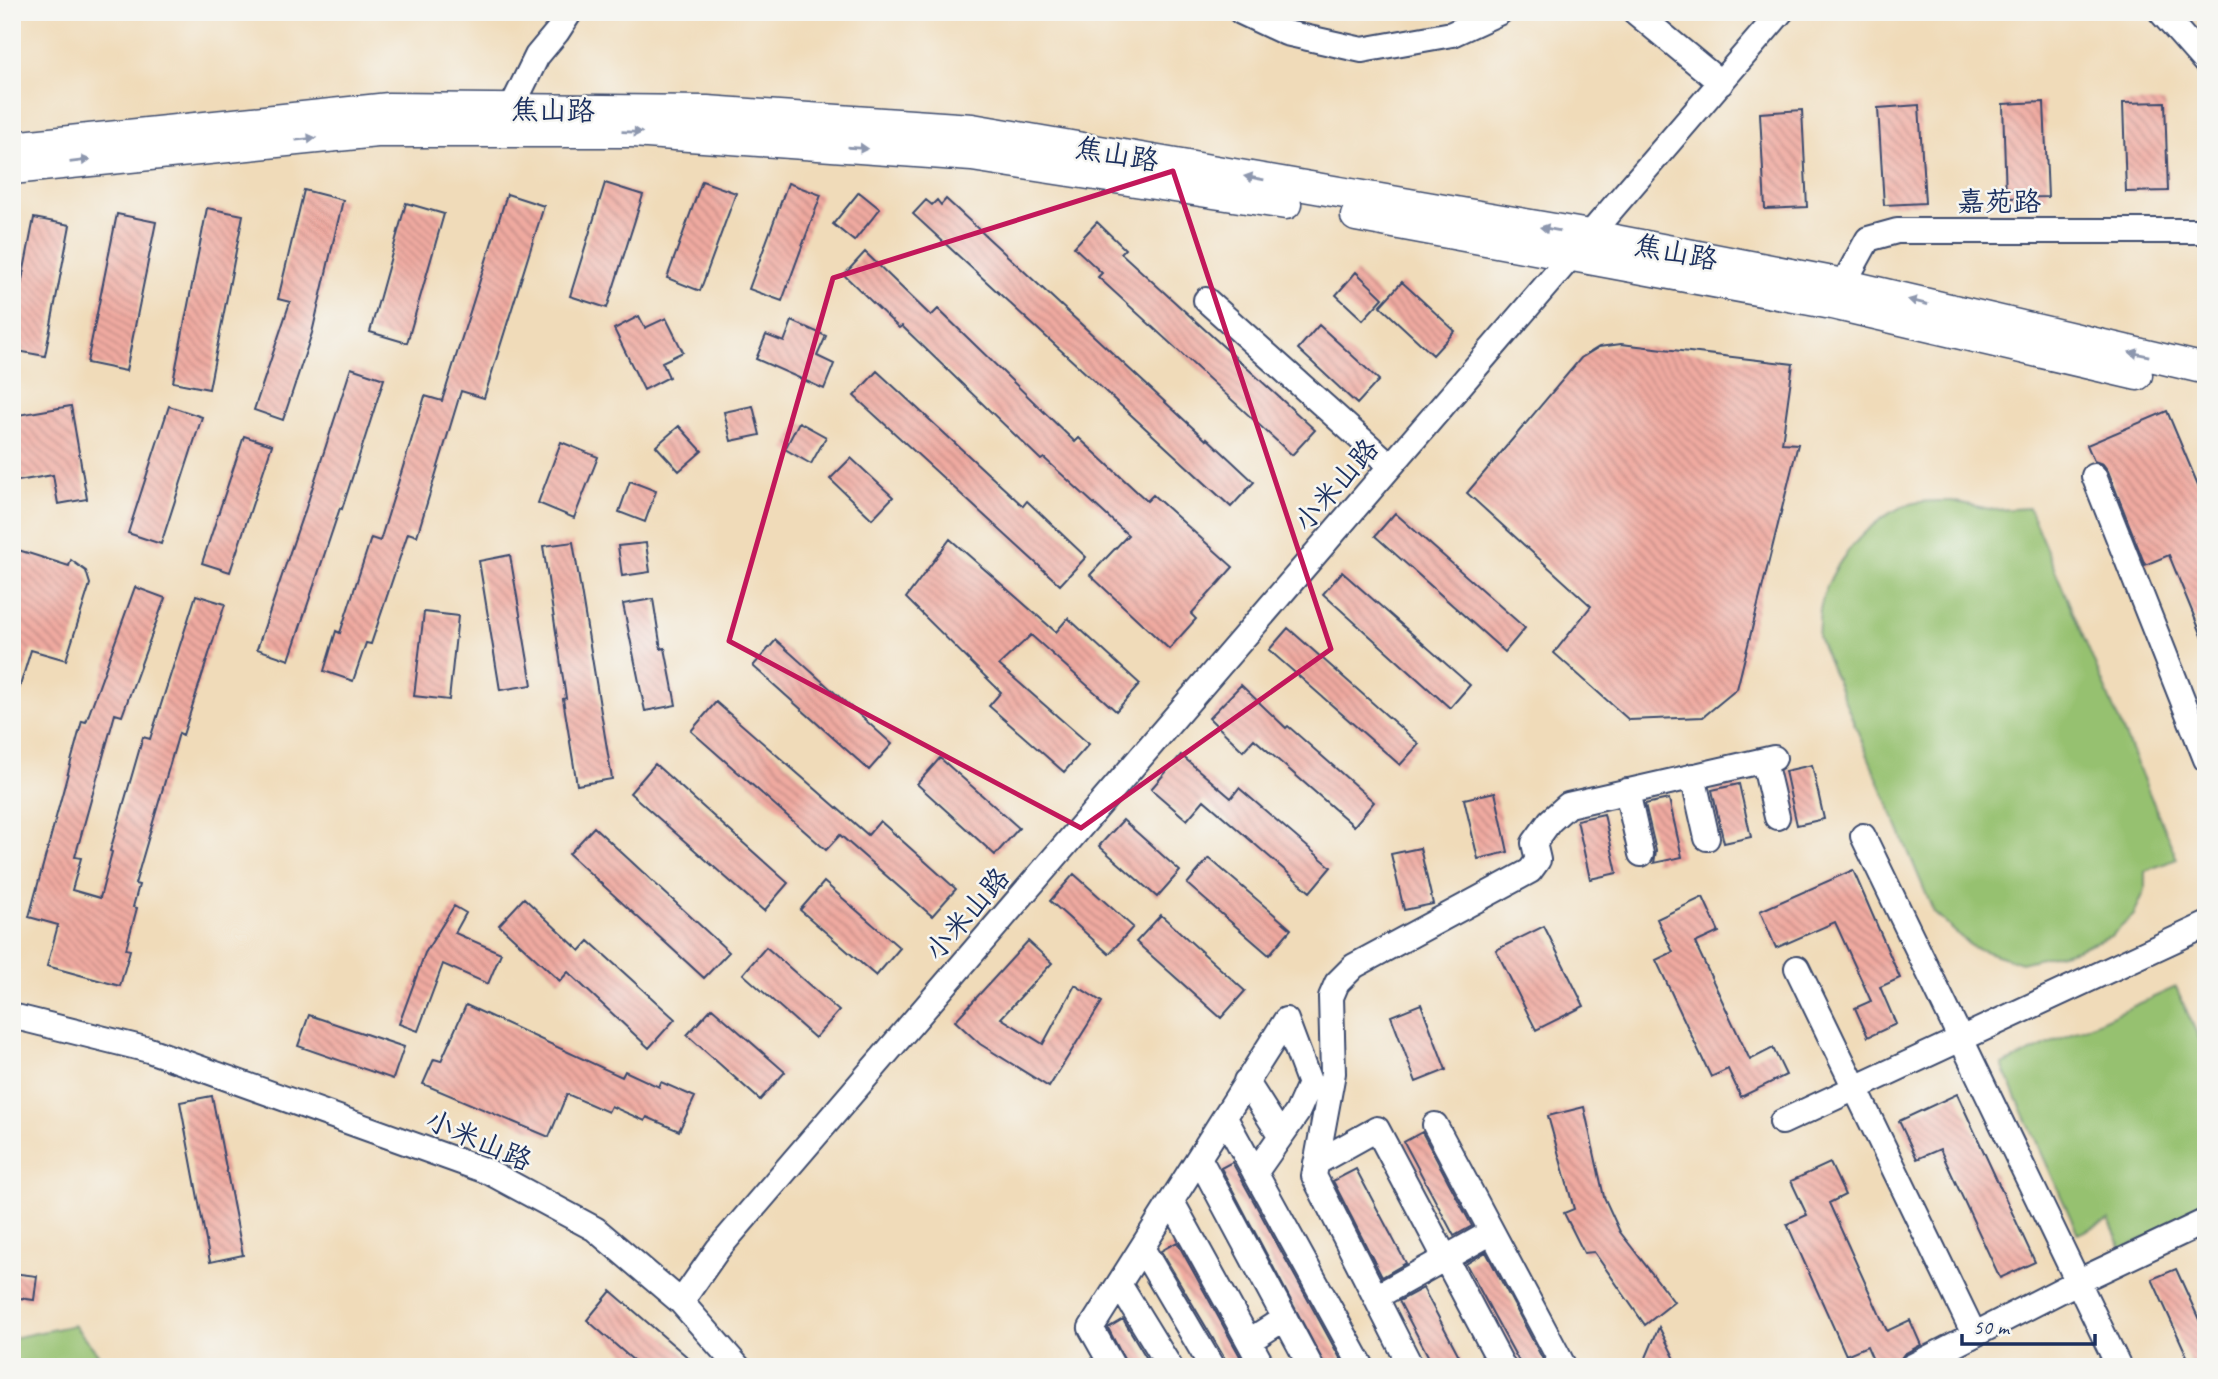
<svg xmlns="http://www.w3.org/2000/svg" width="2218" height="1379" viewBox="0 0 2218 1379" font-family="Caveat,'LXGW WenKai TC',sans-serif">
	<defs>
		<pattern id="building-back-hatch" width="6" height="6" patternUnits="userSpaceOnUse" patternTransform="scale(1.75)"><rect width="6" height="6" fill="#f0aaa0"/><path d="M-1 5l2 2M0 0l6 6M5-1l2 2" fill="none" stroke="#c28b86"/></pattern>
	</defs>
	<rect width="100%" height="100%" fill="#f6f6f2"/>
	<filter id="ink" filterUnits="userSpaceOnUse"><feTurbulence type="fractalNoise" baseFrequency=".0143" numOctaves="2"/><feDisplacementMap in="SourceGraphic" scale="14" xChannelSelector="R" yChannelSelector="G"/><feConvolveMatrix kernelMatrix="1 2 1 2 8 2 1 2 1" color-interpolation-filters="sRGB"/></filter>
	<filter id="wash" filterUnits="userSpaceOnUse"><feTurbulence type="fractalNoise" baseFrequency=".00686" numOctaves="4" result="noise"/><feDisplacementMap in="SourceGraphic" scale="28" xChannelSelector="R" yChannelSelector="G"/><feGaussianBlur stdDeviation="1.57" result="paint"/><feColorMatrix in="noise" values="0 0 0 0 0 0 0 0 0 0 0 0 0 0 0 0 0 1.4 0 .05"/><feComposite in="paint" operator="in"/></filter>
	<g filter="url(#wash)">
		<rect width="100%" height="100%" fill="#f0dbb9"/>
		<path fill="#96c16f" stroke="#587866" stroke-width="2" d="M1952 501 1994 510 2029 508 2177 859 2145 871V890L2134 915 2111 936 2077 949 2021 963 1972 947 1934 913 1818 637C1819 628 1819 619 1820 610 1828 566 1870 515 1914 503 1926 500 1940 501 1952 501Z
			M2176 987 2206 1054V1211L2122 1249 2109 1220 2078 1234 2002 1065Z
			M74 1325 109 1367H12V1338Z"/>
		<g id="blocks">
			<path fill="url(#building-back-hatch)" d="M2044 102 2048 197 2006 198 2003 104Z
				M2165 102 2168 191 2126 192 2123 103Z
				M1919 105 1925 203 1884 205 1878 108Z
				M1802 110 1807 207 1765 209 1760 113Z
				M702 181 736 193 700 291 667 278Z
				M605 183 643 195 607 308 570 296Z
				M788 183 821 195 782 301 749 289Z
				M304 190 343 200 312 333 283 420 254 410 290 302 278 299Z
				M859 192 880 209 854 241 833 224Z
				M507 194 544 206 484 398 461 391 417 536 408 533 371 644 366 643 353 681 324 671 336 631 340 633 371 538 380 541 425 396 442 401Z
				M946 199 1206 440 1207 438 1254 482 1231 507 913 214 926 200 932 205 937 200 941 205Z
				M406 203 444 214 407 343 370 332Z
				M207 208 243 215 209 389 173 382Z
				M117 214 156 222 126 371 87 363Z
				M34 218 70 225 45 356 12 350V332Z
				M1097 222 1125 249 1121 253 1315 430 1292 455 1098 277 1102 273 1074 247Z
				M865 252 931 316 938 309 1075 442 1079 438 1147 501 1153 495 1233 567 1191 614 1196 619 1169 649 1090 575 1128 535 1044 458 1041 460 902 326 899 328 844 275Z
				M1356 272 1383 298 1363 320 1336 295Z
				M1402 282 1455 331 1433 355 1380 306Z
				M639 316 645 328 666 318 683 352 662 362 669 377 644 390 614 329Z
				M792 321 826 336 817 356 834 364 824 389 756 359 766 335 784 342Z
				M1319 325 1379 380 1357 404 1298 349Z
				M1621 344 1793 364 1782 443 1798 444 1737 689 1703 717 1629 720 1554 653 1591 606 1467 493 1581 358 1599 347Z
				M351 368 384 379 342 509 340 508 289 660 257 649 302 517H303Z
				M877 371 1023 506 1027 501 1086 557 1060 585 854 396Z
				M71 406 87 499 58 504 53 475 12 482V416Z
				M169 406 202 417 161 544 128 533Z
				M753 406 760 435 731 441 724 412Z
				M2167 411 2206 504 2205 643 2169 555 2145 565 2108 471 2103 464 2094 461 2087 445Z
				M799 422 826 437 811 464 785 449Z
				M679 426 702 451 679 471 656 446Z
				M244 436 272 445 230 572 202 563Z
				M561 442 598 457 574 518 538 503Z
				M851 458 893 497 872 519 830 479Z
				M630 481 656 491 645 522 619 512Z
				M1395 513 1525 628 1505 652 1375 536Z
				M950 539 1056 632 1068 618 1140 684 1116 711 1031 635 999 665 1089 744 1064 772 989 706 1001 692 906 598Z
				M573 542 612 779 577 785 563 699 566 698 543 546Z
				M646 543 650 572 622 576 618 546Z
				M12 548 69 566 71 560 86 571 90 584 66 660 31 650 16 699H12Z
				M510 555 532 685 500 690 479 561Z
				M1342 572 1470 685 1450 708 1323 594Z
				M135 587 165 598 122 716 115 714 75 857 81 858 72 890 100 898 112 852 110 851 143 737 150 739 196 595 225 604 183 735 179 733 135 884 139 885 133 907 137 908 126 949 130 950 120 986 47 966 58 925 29 917 82 721 86 722Z
				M653 599 661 649 665 648 676 705 645 711 623 604Z
				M424 612 458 616 449 700 414 696Z
				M1288 628 1419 744 1400 765 1269 650Z
				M776 640 892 744 869 770 753 666Z
				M1241 685 1286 728 1288 726 1374 802 1354 826 1254 739 1243 751 1209 718Z
				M716 702 868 835 880 821 956 889 932 916 840 835 826 850 691 731Z
				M1181 755 1231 798 1239 788 1331 867 1310 892 1204 800 1187 820 1151 789Z
				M940 758 1019 828 995 855 917 784Z
				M655 764 788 883 764 911 630 793Z
				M1812 765 1824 819 1797 825 1785 771Z
				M1739 784 1751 837 1724 843 1712 790Z
				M1495 792 1508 852 1478 859 1464 799Z
				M1669 799 1682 857 1654 863 1656 851 1645 804Z
				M1604 814 1617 873 1590 879 1577 820Z
				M1123 820 1180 871 1157 897 1099 846Z
				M594 827 729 952 704 978 569 854Z
				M1420 848 1433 904 1404 910 1391 854Z
				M1209 858 1291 929 1269 955 1187 884Z
				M1853 870 1900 978 1880 987 1896 1024 1868 1037 1855 1008 1871 1001 1835 922 1776 948 1760 911Z
				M1074 874 1133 927 1109 954 1050 901Z
				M824 882 900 948 876 976 800 910Z
				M1703 897 1719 932 1695 943 1750 1060 1773 1048 1786 1075 1741 1097 1728 1069 1711 1077 1656 960 1673 952 1657 919Z
				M524 898 580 951 589 941 675 1019 649 1048 568 972 560 981 499 925Z
				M454 906 466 913 455 933 501 953 488 984 443 964 418 1031 399 1024 425 953Z
				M1161 915 1245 991 1221 1018 1136 942Z
				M1544 926 1584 1006 1536 1030 1496 950Z
				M1028 941 1052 963 1001 1018 1043 1044 1075 985 1102 1002 1049 1087 980 1044 955 1021Z
				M766 947 839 1011 815 1038 743 974Z
				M1421 1004 1446 1070 1416 1082 1391 1016Z
				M466 1005 622 1077 625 1071 659 1087 661 1082 695 1097 679 1131 647 1117 645 1121 611 1106 608 1112 567 1094 549 1137 423 1084 434 1059 441 1061Z
				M712 1008 785 1072 760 1100 687 1035Z
				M309 1015 404 1047 393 1079 298 1046Z
				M1957 1094 2035 1262 2000 1278 1940 1149 1917 1159 1899 1121Z
				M212 1096 243 1255 210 1262 180 1102Z
				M1584 1107 1604 1197 1620 1232 1674 1302 1645 1325 1594 1252 1584 1253 1564 1213 1574 1209 1548 1116Z
				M1422 1132 1472 1226 1454 1236 1404 1142Z
				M1232 1162 1242 1180 1345 1367H1326L1221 1168Z
				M1830 1163 1845 1195 1829 1203 1887 1331 1910 1320 1921 1345 1904 1354 1897 1364 1891 1367H1876L1867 1346 1846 1355 1787 1224 1807 1215 1791 1181Z
				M1356 1169 1406 1263 1382 1277 1333 1181Z
				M1177 1242 1246 1367H1227L1225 1359 1161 1251Z
				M1486 1252 1547 1367H1522L1466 1264Z
				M2176 1269 2206 1335V1367H2192L2152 1279Z
				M12 1273 37 1276 34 1300 12 1297Z
				M1423 1288 1465 1367H1434L1399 1301Z
				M611 1291 699 1367H641L587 1320Z
				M1123 1319 1152 1367H1128L1108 1328Z
				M1659 1327 1679 1367H1642Z"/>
		</g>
	</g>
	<g filter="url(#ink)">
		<use href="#blocks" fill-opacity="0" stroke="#3b496c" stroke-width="2"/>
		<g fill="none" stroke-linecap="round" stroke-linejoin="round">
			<g stroke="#3b496c" stroke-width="28">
				<path id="minor" d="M1241 12 1286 33 1362 50 1452 34 1500 12
					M1635 12 1721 83
					M2161 12 2206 63
					M511 109 537 56 557 32 570 12
					M1206 300 1391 466
					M1834 301 1868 239 1897 231H2206
					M2094 476 2206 759
					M1764 761 1777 817
					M1693 776 1707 838
					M1627 791 1641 854
					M1863 836 2119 1367
					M1797 968 1974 1334
					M12 1016 149 1050 489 1172 595 1229 681 1302 738 1367
					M1246 1081 1281 1136
					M1225 1118 1362 1367
					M1782 1122 2206 925
					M1435 1125 1564 1367
					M1199 1158 1311 1367
					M1316 1163 1377 1129 1503 1367
					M1255 1173 1297 1113 1310 1084 1286 1020
					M1172 1202 1263 1367
					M1142 1248 1212 1367
					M1119 1284 1170 1367
					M1376 1297 1492 1232
					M681 1302 718 1249 1781 12
					M1249 1341 1285 1318
					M1113 1367 1091 1328 1286 1020
					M1411 1367 1314 1176 1333 1073 1331 997 1337 983 1354 966 1530 871 1538 860 1534 843 1550 821 1568 805 1774 758
					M1911 1367 2079 1281 2206 1221"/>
			</g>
			<g stroke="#3b496c" stroke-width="33">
				<path id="major" d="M12 147 389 108 707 111 972 129 1589 235 1843 284 2206 369
					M12 169 377 132H633L972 156 1286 204
					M1356 216 1832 304 2137 375"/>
			</g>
			<use href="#minor" stroke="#fff" stroke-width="24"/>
			<use href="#major" stroke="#fff" stroke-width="30"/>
		</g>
		<defs><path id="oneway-solid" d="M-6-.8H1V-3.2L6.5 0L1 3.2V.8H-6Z" transform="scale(1.75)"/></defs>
		<g fill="#8d97ae">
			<use href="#oneway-solid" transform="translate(632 132) rotate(2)"/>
			<use href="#oneway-solid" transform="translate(306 139) rotate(-6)"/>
			<use href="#oneway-solid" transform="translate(858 148) rotate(4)"/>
			<use href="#oneway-solid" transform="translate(80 161) rotate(-7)"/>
			<use href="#oneway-solid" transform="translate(1254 178) rotate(-170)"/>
			<use href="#oneway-solid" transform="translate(1550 229) rotate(-170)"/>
			<use href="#oneway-solid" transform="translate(1918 302) rotate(-166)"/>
			<use href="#oneway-solid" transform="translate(2139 354) rotate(-168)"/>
		</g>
	</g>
	<path fill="none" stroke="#c2185b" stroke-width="5" stroke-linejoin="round" d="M1173 171 1331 649 1081 828 729 641 833 278Z"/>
	<g text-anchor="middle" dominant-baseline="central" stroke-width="5" stroke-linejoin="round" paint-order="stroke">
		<g font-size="28" fill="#1b2f5e" stroke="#f6f6f2">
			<text transform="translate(553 110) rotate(1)">焦山路</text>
			<text transform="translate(1117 154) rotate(10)">焦山路</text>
			<text x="1999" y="201">嘉苑路</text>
			<text transform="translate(1676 252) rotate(11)">焦山路</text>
			<text transform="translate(1336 485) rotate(-49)">小米山路</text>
			<text transform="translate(967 914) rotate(-49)">小米山路</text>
			<text transform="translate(479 1140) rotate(23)">小米山路</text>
		</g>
	</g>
	<rect width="2218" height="1379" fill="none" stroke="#f6f6f2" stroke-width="42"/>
	<path d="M1962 1334v10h133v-10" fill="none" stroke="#1b2f5e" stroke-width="3.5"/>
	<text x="1973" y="1334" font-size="21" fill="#1b2f5e" stroke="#f6f6f2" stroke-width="5" paint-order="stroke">50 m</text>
</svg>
